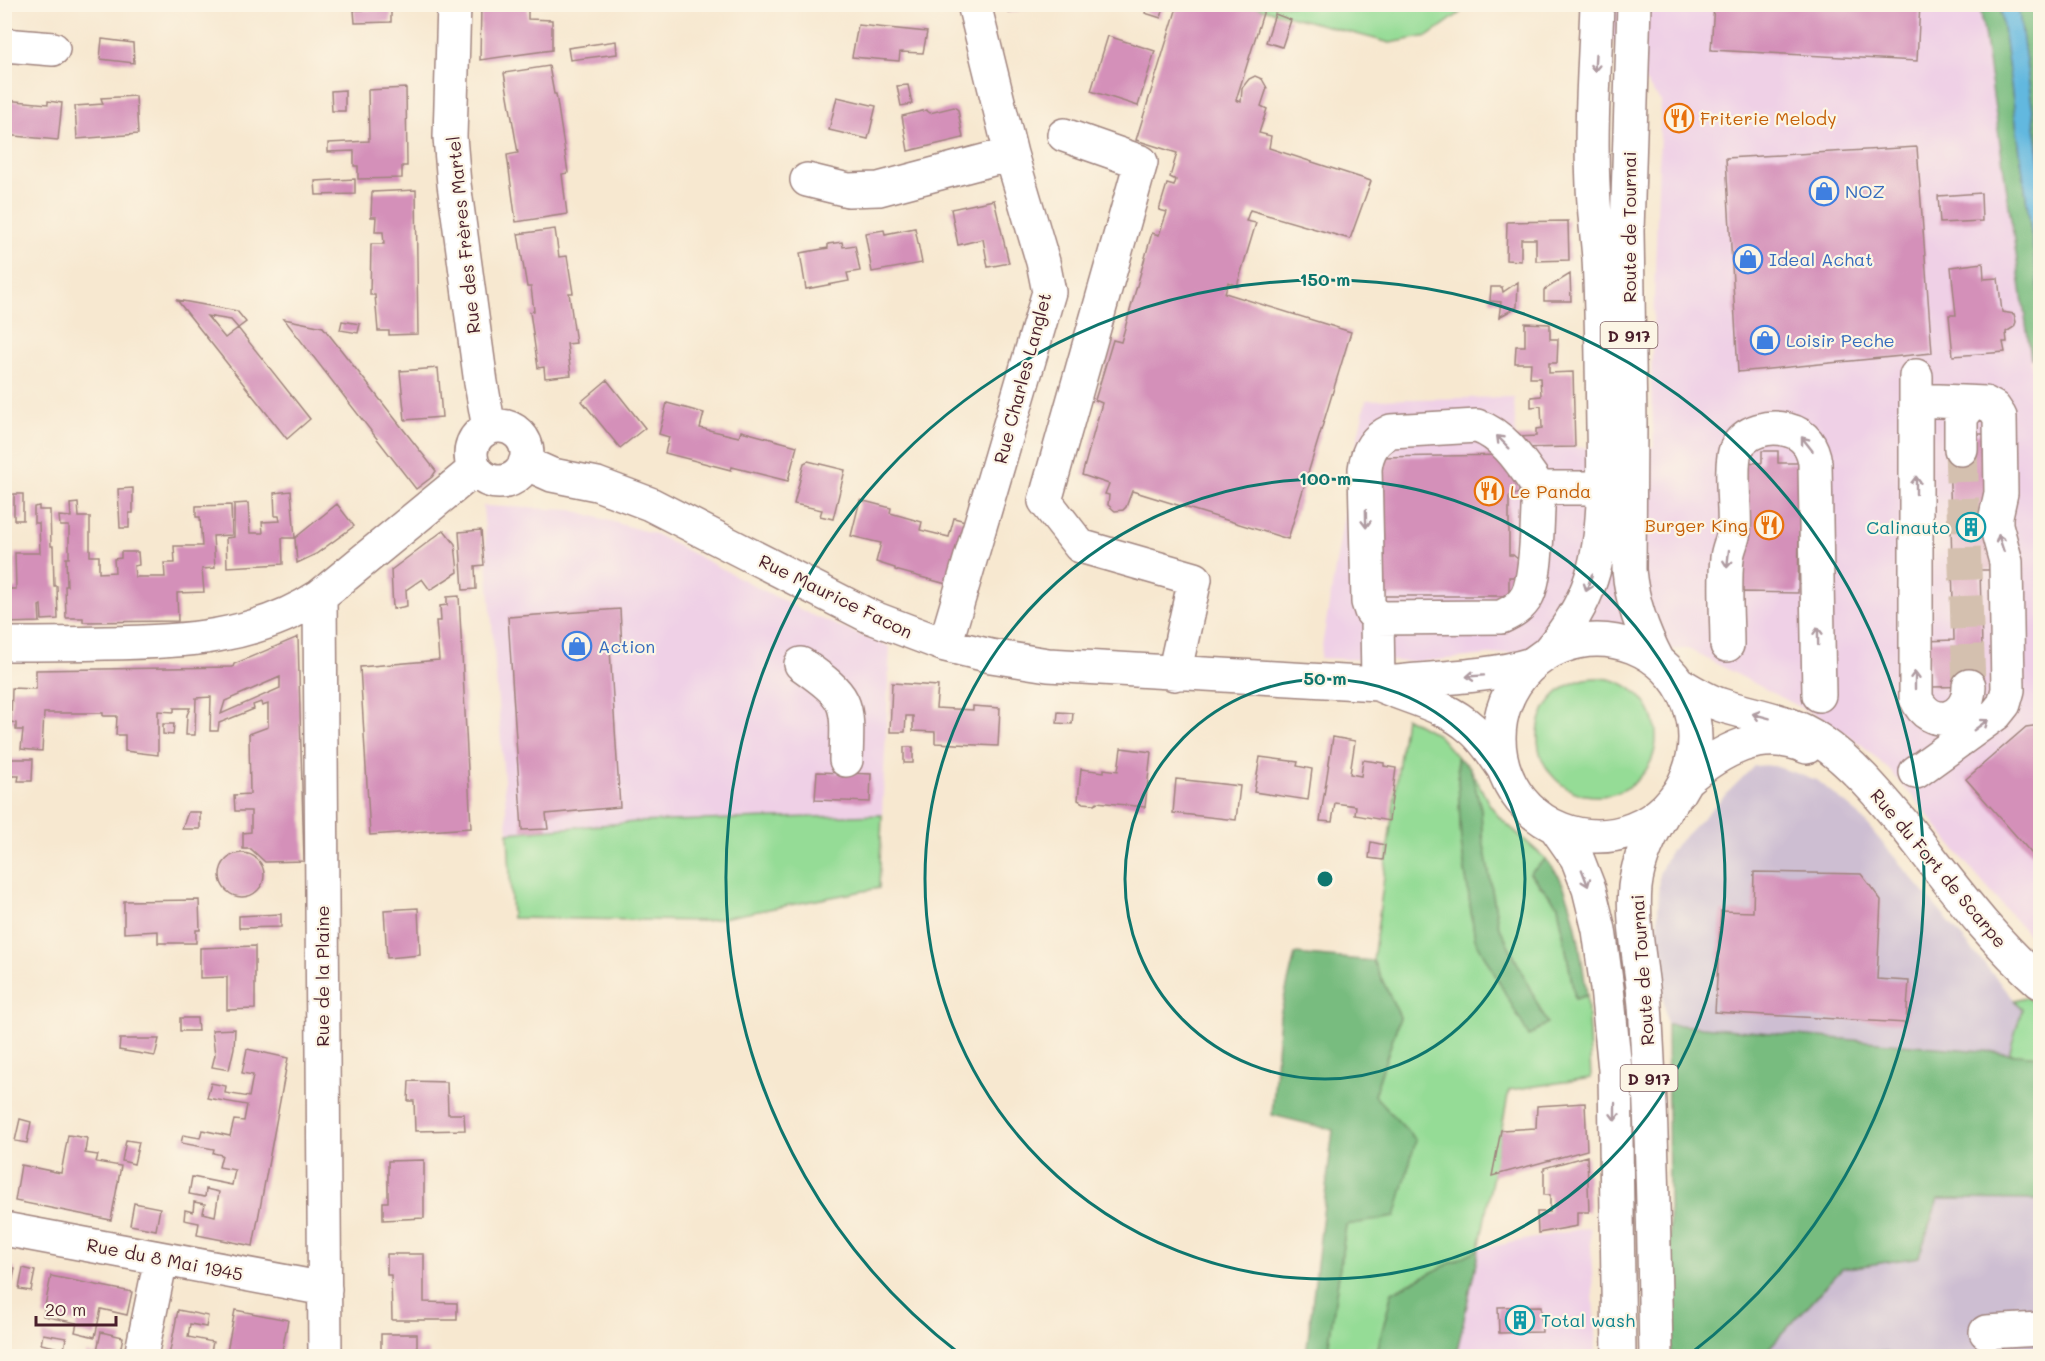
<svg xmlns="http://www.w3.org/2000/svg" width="2045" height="1361" viewBox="0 0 2045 1361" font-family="Mali,sans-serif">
	<rect width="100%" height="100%" fill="#fcf5e5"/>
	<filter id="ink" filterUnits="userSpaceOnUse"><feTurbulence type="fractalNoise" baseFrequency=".0167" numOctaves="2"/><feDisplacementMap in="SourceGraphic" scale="12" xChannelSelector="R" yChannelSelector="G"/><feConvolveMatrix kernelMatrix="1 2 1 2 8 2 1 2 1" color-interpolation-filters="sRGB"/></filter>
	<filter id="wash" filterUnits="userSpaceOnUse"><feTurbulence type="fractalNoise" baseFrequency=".008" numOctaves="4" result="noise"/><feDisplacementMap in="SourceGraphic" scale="24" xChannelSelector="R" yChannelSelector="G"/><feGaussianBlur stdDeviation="1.35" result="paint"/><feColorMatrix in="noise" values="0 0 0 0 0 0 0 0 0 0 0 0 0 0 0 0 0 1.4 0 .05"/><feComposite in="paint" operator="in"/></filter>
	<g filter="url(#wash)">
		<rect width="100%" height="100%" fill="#f7e8d0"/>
		<path fill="#efd0e6" d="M1585 5H1980L2040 422V948L1975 874 1924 810 1889 770 1861 744 1823 719 1688 649 1530 651 1416 662 1320 658 1355 450 1366 400 1514 397 1516 448 1654 447 1651 383 1661 102Z
			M483 506 572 510 655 534 809 614 890 647 882 815 636 822 508 833Z
			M1590 1227 1596 1356H1456L1479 1249Z"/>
		<path fill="#cdbed2" d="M1771 765 1817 780 1859 815 2022 1009 2009 1053 2040 1056V1356H1671L1667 1024 1657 951 1659 874 1670 851 1754 766Z"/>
		<path fill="#95dc96" stroke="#707e60" stroke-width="1.5" d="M1248 5H1465L1460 13 1428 36 1390 43Z
			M1538 737a59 59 0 1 1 118 0a59 59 0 1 1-118 0Z
			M1405 717 1438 735 1457 757 1461 842 1475 939 1547 1023 1498 924 1482 834 1481 809 1470 767 1488 802 1499 817 1546 859 1530 874 1558 905 1575 999 1587 995 1591 1078 1509 1090 1479 1249 1392 1292 1376 1356H1327L1346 1225 1374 1095 1400 1017 1373 961Z
			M882 815 879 888 706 921 512 918 508 833 636 822Z
			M2026 997 2040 1008V1056L2009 1054 2022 1009 2014 1000Z"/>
		<path fill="#78bc7f" stroke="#616e55" stroke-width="1.5" d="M1980 5H2000L2040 298V357L2031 358Z
			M2018 5H2040V162Z
			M1457 757 1470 767 1481 809 1482 834 1498 924 1547 1023 1529 1036 1475 939 1461 842Z
			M1546 859C1550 865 1556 872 1560 878 1577 912 1581 958 1587 995L1575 999 1558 905 1530 873Z
			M1295 954 1373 961 1400 1017 1374 1095 1416 1140 1395 1217 1346 1225 1327 1356H1306L1333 1130 1272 1115 1280 1015Z
			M1667 1024 2040 1056V1200L1938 1199 1919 1257 1842 1269 1769 1348 1766 1356H1671Z
			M1479 1249 1456 1356H1376L1392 1292Z"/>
		<path fill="#62b8df" stroke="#566c85" stroke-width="1.5" d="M2000 5H2018L2040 162V298Z
			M1822 1351 1885 1352 1895 1356H1809Z"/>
		<g id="blocks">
			<path fill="#d490b9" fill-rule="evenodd" d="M481 4H528V19L552 20V50L480 60Z
				M1007 4H1039V5L1009 13Z
				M1147 4H1165L1161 18 1145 13Z
				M1178 4H1248L1264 10 1236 100 1241 102 1242 88 1249 79 1255 76 1262 79 1267 88 1261 106 1267 109 1259 133 1271 136 1269 148 1371 181 1350 239 1250 210 1246 221 1256 223 1237 286 1228 282 1225 293 1351 332 1288 539 1132 491 1126 507 1123 510 1115 511 1108 505 1109 495 1105 494 1109 484 1082 475 1102 403 1095 400 1113 340 1121 342 1152 233 1159 235 1167 212 1159 210 1167 184 1174 186 1176 180 1170 177 1177 153 1136 140Z
				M1714 4H1920L1917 61 1711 50Z
				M354 10H391V22L355 23Z
				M1275 14 1291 20 1282 47 1266 42Z
				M858 25 927 32 923 53 900 52 899 61 852 57Z
				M1108 36 1155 51 1138 106 1091 91Z
				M102 39 133 43 134 63 100 59Z
				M616 41 617 54 570 60 568 48Z
				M549 66 554 94H556L568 173 562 174 567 214 516 222 507 155 518 153 504 73Z
				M908 85 912 104 901 106 897 86Z
				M406 88 407 166H402V178L358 179V166H354V151L328 152V143L369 141 368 90Z
				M345 90V111H332L331 91Z
				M136 96 138 134 77 139 75 106 103 104 101 98Z
				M837 97 876 106 868 139 829 130Z
				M4 100 48 104V101L62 103 58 140 4 135Z
				M954 107 958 110 963 138 908 151 902 116 926 110 930 113Z
				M1917 147 1932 353 1738 372 1726 158Z
				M355 179V194L316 195 315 181Z
				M416 190 418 334 389 335V331H378L375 295H370L371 244H384L383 232H375L376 217H371L372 192Z
				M1981 193 1982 221 1940 223 1938 196Z
				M994 200 1009 263 988 267 983 239 958 245 951 209Z
				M1568 221 1569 260 1536 261V239H1521V261L1506 260 1507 222Z
				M915 228 922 263 872 272 865 233 884 230 885 234Z
				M555 229 559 257 567 256 573 293H569L576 343 567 344 571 375 545 378 544 367 538 368 530 312 534 311 531 287H527L518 234Z
				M842 242 843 247 855 245 860 271 847 273 849 281 806 289 800 253 828 248V244Z
				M1983 263 1984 279 1998 278 2002 312 2014 314 2016 322 2014 327 2006 332 2007 342H2003L2005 352 1953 356 1949 315H1956L1951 267Z
				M1570 274 1571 301H1544V290Z
				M1518 282 1517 307 1499 317 1501 302 1490 301 1491 287H1502L1503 292Z
				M177 300 237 311 246 322 238 328 231 320 207 316 225 338 238 328 310 419 287 439Z
				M284 319 323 327 436 471 432 477 416 489Z
				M342 321 360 324 358 333 340 330Z
				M1525 323 1550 324V339H1558L1557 363H1549V373L1573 372 1575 447 1516 448V437L1536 436V429L1542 428 1541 406 1531 407V397L1541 396 1540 378H1530L1531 363H1515L1516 346H1525Z
				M438 368 442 417 405 420 400 371Z
				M607 380 645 428 620 448 582 401Z
				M667 403 704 413 700 428 739 437 741 431 797 446 788 481 732 467 731 470 665 453 669 437 659 434Z
				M1974 434H1993L1992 570H1980L1983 686 1933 687 1932 676 1924 641 1954 640 1949 449Z
				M1762 451H1778V463H1800L1798 593 1743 592V594H1735L1739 462 1762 463Z
				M1509 455V476H1512L1519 481V493L1509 497V555H1513L1519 560V572L1514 577H1509V596H1375L1377 457Z
				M808 461 845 470 833 519 820 516 822 510 794 504 804 463Z
				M133 488V513H129V528H120L118 489Z
				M291 491 295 538H282L283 564 227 567 226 538 234 537V504L248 503 250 533H263L262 522 280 521 279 516H275L274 493Z
				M14 494H23V520H14Z
				M860 500 891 508 890 513 922 522 920 530 949 537 954 518 969 522 950 585 895 570V568L876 562 881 543 851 536Z
				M78 503 79 517H90V556H99V573L115 572 114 559 121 558V552H138L139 565 134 566 135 577H165L164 563H175L174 546H202L200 517H196V506L231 505 232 535 213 536 215 568 202 569 204 592 177 593 178 621 83 622V618H66L65 586H67L66 558H69V526H60L59 516 71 517 70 504Z
				M337 504 354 526 316 554 297 563 295 538Z
				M39 506V510H50L51 546H53L54 586H57L58 619 42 620 41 605 39 606 40 622 4 623V589H16L15 553H40L39 523H34V507Z
				M444 530 455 544 458 572 430 590 422 579 406 590 407 606 393 609 391 570Z
				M481 530 484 565 475 566 476 589 463 590 459 532Z
				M459 596 471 828 370 835 360 667 439 660 436 621H441L440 606 447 605V597Z
				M620 609 622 649 610 650 620 807 546 814 548 829 522 830 508 617Z
				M298 637 304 861 265 862 251 849H243V833L251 832V811H235L234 795 250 794 249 734 268 727V704L262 706 261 702 253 705 254 709 219 723 218 731H210L211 697 196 698 195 735H186L187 715 190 708H174V712L158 711V755L125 751V735H116L117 716H103V713H44L42 751 21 749 23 730H16V723L11 722 12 688 36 689V670L233 667 234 664ZM280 677V688L221 714 225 701Z
				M892 683 938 686 936 708 973 710V706L1000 708 998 746 935 743V732L913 731V716H906L905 732H890Z
				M1058 712 1073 713 1072 724 1057 723Z
				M163 724H174L173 735 163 734Z
				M2040 725V863L1966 779 2026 727Z
				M1333 737 1355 741 1350 774 1361 776 1363 760 1384 763V766L1396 768 1389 821 1355 815 1356 806 1335 803 1332 822 1320 821Z
				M904 747H913V763H904Z
				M1121 748 1151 752 1145 807 1097 802 1095 804 1083 803 1078 800 1081 769 1104 772V769L1118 771Z
				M1260 757 1298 762 1297 766 1312 769 1308 800 1254 792Z
				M9 759H33L32 781H18L19 776H8Z
				M817 772 871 774 870 802 815 800Z
				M1176 779 1240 786 1236 820 1173 813Z
				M188 812H200V829H182Z
				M1371 842 1385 845 1383 860 1369 858Z
				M220 875a22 22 0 1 1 44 0a22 22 0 1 1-44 0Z
				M1754 872 1861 874 1881 900 1877 979 1909 981 1906 1023 1715 1012 1721 911 1753 912Z
				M199 900 200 930H196V943H158V931L124 933V901Z
				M418 908 420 955 387 958 384 910Z
				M281 914V927L239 928V916Z
				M255 946V1009L227 1010V977L200 978V948Z
				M180 1018H197L198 1031H180Z
				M235 1029 234 1048 229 1070 212 1067 215 1055 212 1030Z
				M120 1039H159L155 1056 119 1050Z
				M247 1049 288 1058 253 1246 197 1235 199 1223 184 1220 185 1210 193 1212 194 1202 205 1204 203 1213 215 1216 219 1192 206 1189 205 1197 189 1194 192 1177 232 1185 235 1170 219 1167 222 1155 213 1153 214 1149 181 1143 183 1135 200 1138 202 1130 230 1136 234 1120 244 1121 247 1105 207 1098 211 1083 226 1086 225 1093 249 1097 253 1075 242 1073Z
				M409 1081 447 1082 448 1114H464L465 1130 415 1131 414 1101H408Z
				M1585 1103 1587 1150 1492 1176 1501 1130 1536 1128 1537 1106Z
				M20 1119 31 1122 27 1143 15 1141Z
				M68 1135 87 1138 85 1153 98 1155 96 1162 121 1166 111 1220 15 1201 21 1165 61 1173Z
				M126 1140 139 1142 134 1164 122 1161Z
				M1587 1156 1589 1212H1577V1226L1538 1233 1537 1212H1550V1195H1544V1168Z
				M424 1160V1218L383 1220V1202H388V1161Z
				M134 1203 160 1208 156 1230 130 1225Z
				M387 1254H424V1302L457 1303V1320H392L391 1275H387Z
				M4 1266 15 1268 11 1288 4 1287Z
				M23 1268 35 1271 31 1291 19 1289Z
				M51 1276 132 1292 127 1315 101 1309 95 1337 75 1332 77 1323 43 1316Z
				M1541 1306 1542 1332 1499 1333 1498 1307Z
				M178 1310 208 1316 206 1327 190 1324 188 1337 213 1342 210 1356H169Z
				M235 1310 288 1320 281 1356H226Z
				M101 1332 123 1337 119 1356H86V1353L96 1355Z
				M43 1334 66 1338 64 1349 41 1344Z
				M381 1334H417V1351L429 1350V1356H381Z"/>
		</g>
	</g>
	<g filter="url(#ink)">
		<use href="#blocks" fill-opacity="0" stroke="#a0847e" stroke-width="1.5"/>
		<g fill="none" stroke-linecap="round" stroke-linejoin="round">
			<path stroke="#d4c0af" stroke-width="33" stroke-dasharray="33 16" stroke-linecap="butt" d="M1961 449 1969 686"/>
			<g stroke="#a0847e" stroke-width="36">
				<path id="minor" d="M454 4 450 137 454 184 481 383 489 428
					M4 45 53 49
					M1064 135 1141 162 1045 501 1080 546 1195 579 1174 674
					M807 180 848 190 879 189 1011 154
					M1916 376V698C1930 731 1969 721 1969 686
					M471 454a28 28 0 1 1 56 0a28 28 0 1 1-56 0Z
					M1961 449V417L1972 403
					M525 463 552 475 597 484 650 504 871 617 945 645 991 656 1048 665 1378 684C1429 677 1482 679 1532 664
					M320 596 325 1356
					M1377 618 1371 611 1368 602 1365 469C1367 451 1374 439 1391 431L1477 426C1506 436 1522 464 1539 488
					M4 644C38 644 71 644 105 643 180 642 255 639 320 596L475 469
					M945 645 1049 292 1043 262 1011 154 974 4
					M1727 645C1727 616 1724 586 1727 558 1728 548 1733 540 1734 531 1736 511 1729 465 1736 449 1745 430 1770 425 1788 430 1805 434 1813 447 1815 463L1819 695
					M801 664C850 699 848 701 846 760
					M1378 684 1377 618 1501 617C1512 612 1521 607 1527 596 1538 575 1537 514 1539 488H1603
					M1382 686C1413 699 1447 706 1472 729 1484 739 1493 753 1502 766
					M1916 772 1996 714 2004 704 2008 690 2006 562 1996 525V516L2001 493 2000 417 1994 408 1985 403 1916 400
					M4 1229 325 1289
					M1986 1332 2040 1329
					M141 1356 161 1259"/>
			</g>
			<g stroke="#a0847e" stroke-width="36">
				<path id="major" d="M1634 4 1627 231 1630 423 1629 570C1632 603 1642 631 1658 661
					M1499 738a98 98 0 1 1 196 0a98 98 0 1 1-196 0Z
					M1548 652C1567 630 1582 607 1591 579 1606 533 1604 473 1603 426 1602 370 1602 314 1599 258 1597 234 1594 210 1593 186 1590 125 1595 65 1597 4
					M1680 684C1693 692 1706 700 1721 705 1754 716 1789 719 1819 740 1853 763 1880 796 1906 827 1948 880 1989 938 2040 982
					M1686 780C1720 751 1761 727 1807 747
					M1556 828 1577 858 1589 889 1599 930 1607 988 1615 1070 1619 1356
					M1656 1356C1654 1251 1653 1146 1647 1041 1646 1026 1646 1011 1644 996 1640 959 1632 923 1635 887 1638 859 1651 834 1665 810"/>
			</g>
			<use href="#minor" stroke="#fff" stroke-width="33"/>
			<use href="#major" stroke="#fff" stroke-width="33"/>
		</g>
		<defs><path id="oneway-shaft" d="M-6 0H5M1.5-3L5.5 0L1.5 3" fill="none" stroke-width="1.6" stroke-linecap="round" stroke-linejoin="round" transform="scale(1.5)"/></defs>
		<g stroke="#ae9aa0">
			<use href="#oneway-shaft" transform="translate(1595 63) rotate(93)"/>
			<use href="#oneway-shaft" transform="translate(1503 442) rotate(-135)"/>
			<use href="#oneway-shaft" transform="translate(1807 444) rotate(-128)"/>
			<use href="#oneway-shaft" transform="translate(1916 485) rotate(-90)"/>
			<use href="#oneway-shaft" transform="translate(1366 519) rotate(89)"/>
			<use href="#oneway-shaft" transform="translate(2001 543) rotate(-108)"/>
			<use href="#oneway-shaft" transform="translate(1728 559) rotate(96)"/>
			<use href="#oneway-shaft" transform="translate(1589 583) rotate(109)"/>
			<use href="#oneway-shaft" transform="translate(1818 636) rotate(-91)"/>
			<use href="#oneway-shaft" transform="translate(1475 676) rotate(176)"/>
			<use href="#oneway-shaft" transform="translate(1915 680) rotate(-90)"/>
			<use href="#oneway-shaft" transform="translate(1761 716) rotate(-165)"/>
			<use href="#oneway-shaft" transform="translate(1981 725) rotate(-36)"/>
			<use href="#oneway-shaft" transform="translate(1585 878) rotate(69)"/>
			<use href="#oneway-shaft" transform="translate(1615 1112) rotate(90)"/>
		</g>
	</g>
	<g fill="none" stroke="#0f766e" stroke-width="3">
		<circle cx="1325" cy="879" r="200"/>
		<circle cx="1325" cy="879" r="400"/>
		<path d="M960 1354A599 599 0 1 1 1690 1354"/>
	</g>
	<defs>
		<g id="restaurant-ring" transform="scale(1.5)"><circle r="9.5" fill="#fcf5e5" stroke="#e8710a" stroke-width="1.5"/><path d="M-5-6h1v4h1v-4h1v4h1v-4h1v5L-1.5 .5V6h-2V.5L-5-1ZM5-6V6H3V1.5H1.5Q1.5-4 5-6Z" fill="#e8710a"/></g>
		<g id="shop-ring" transform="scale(1.5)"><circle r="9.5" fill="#fcf5e5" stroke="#3f7fe0" stroke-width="1.5"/><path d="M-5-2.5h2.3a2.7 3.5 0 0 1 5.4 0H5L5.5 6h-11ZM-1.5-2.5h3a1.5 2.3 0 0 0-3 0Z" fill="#3f7fe0"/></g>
		<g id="building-ring" transform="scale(1.5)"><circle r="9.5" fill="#fcf5e5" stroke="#0f9aa8" stroke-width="1.5"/><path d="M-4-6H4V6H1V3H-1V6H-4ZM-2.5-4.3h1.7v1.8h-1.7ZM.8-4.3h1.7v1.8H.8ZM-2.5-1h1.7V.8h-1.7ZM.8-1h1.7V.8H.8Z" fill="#0f9aa8"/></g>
	</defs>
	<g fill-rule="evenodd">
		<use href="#restaurant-ring" x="1679" y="118"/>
		<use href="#shop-ring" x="1824" y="191"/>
		<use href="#shop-ring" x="1748" y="259"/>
		<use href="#shop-ring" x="1765" y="340"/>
		<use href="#restaurant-ring" x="1489" y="491"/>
		<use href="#restaurant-ring" x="1769" y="525"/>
		<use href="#building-ring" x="1971" y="527"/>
		<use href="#shop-ring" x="577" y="646"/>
		<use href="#building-ring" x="1520" y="1320"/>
	</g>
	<g text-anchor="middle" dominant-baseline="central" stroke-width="4.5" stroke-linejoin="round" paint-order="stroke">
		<g fill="#fcf5e5" stroke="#7f5f63" stroke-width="1.5">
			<rect x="1600.5" y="322" width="57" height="26" rx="4.5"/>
			<rect x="1620.5" y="1065" width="57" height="26" rx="4.5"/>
		</g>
		<g font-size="16" font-weight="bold" fill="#4a1f2b">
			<text x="1629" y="335">D 917</text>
			<text x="1649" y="1078">D 917</text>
		</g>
		<g font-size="18" fill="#c56008" stroke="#fcf5e5" text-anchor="start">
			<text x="1700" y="118">Friterie Melody</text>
			<text x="1510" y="491">Le Panda</text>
			<text x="1748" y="525" text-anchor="end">Burger King</text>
		</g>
		<g font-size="18" fill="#366cbe" stroke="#fcf5e5" text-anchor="start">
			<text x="1845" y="191">NOZ</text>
			<text x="1769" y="259">Ideal Achat</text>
			<text x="1786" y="340">Loisir Peche</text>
			<text x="598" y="646">Action</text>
		</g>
		<g font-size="18" fill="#4a1f2b" stroke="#fcf5e5">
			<text transform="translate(1629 227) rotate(-90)">Route de Tournai</text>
			<text transform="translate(463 235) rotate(-96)">Rue des Frères Martel</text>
			<text transform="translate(1022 378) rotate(-75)">Rue Charles Langlet</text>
			<text transform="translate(836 596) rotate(26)">Rue Maurice Facon</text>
			<text transform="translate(1939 868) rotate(50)">Rue du Fort de Scarpe</text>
			<text transform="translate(1642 970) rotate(-94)">Route de Tournai</text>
			<text transform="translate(322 976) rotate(-90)">Rue de la Plaine</text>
			<text transform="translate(165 1259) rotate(11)">Rue du 8 Mai 1945</text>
		</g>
		<g font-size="18" fill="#0d838f" stroke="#fcf5e5" text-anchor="end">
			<text x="1950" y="527">Calinauto</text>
			<text x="1541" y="1320" text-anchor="start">Total wash</text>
		</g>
	</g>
	<circle cx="1325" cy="879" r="9" fill="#0f766e" stroke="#fcf5e5" stroke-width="3"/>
	<g font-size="18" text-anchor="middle" font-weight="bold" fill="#0f766e" stroke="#fcf5e5" stroke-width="4.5" stroke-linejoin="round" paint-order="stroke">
		<text x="1325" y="286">150 m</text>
		<text x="1325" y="485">100 m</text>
		<text x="1325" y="685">50 m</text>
	</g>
	<rect width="2045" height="1361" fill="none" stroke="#fcf5e5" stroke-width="24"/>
	<path d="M36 1316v9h80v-9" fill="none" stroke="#4a1f2b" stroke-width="3"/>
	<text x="45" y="1316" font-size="18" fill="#4a1f2b" stroke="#fcf5e5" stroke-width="4.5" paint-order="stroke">20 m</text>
</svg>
